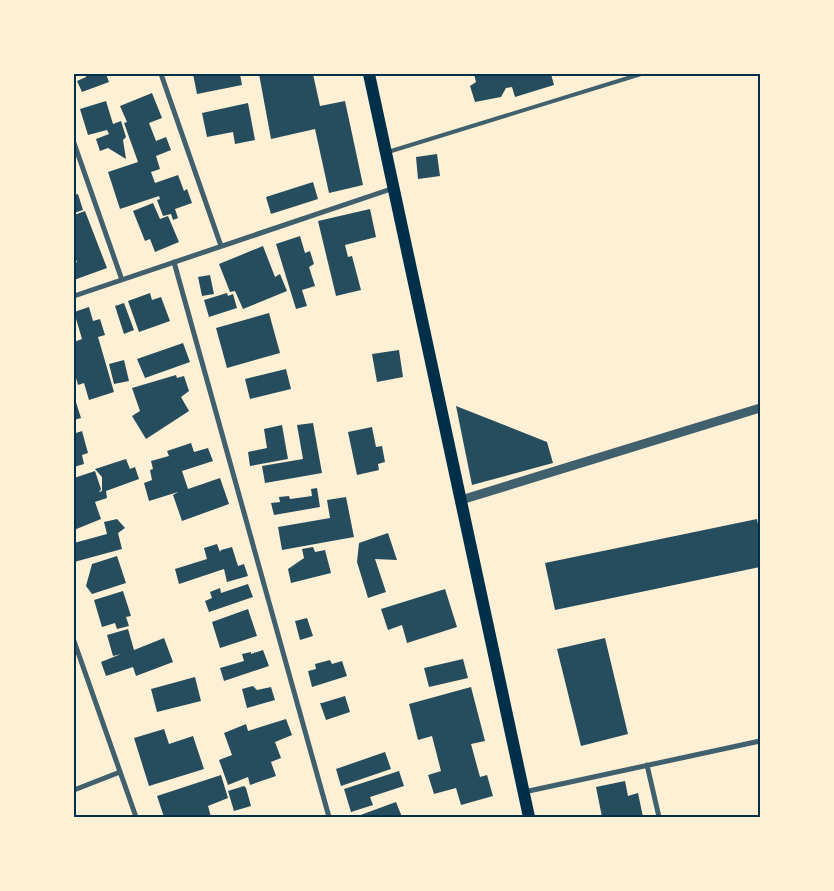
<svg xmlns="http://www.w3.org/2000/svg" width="834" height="891" viewBox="0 0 834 891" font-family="'IBM Plex Sans',sans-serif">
	<rect width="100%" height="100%" fill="#fdf0d5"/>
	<path fill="#264d5e" d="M86 74H106L109 82 82 92 77 81 86 77Z
		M193 74H240L242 85 197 94Z
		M259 74H313L320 106 345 101 363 185 329 193 315 129 271 139Z
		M474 74H551L554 85 515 97 512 87 506 88 501 97 475 102 470 86 476 82Z
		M152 93 162 118 149 123 156 141 166 137 171 150 156 156 160 169 151 172 155 183 178 175 184 191 187 189 192 203 175 209 178 218 173 220 171 214 163 216 157 200 160 199 159 196 120 209 108 172 138 162 124 123 127 122 120 106Z
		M106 101 113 124 121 121 126 137 123 140 126 159 108 148 100 151 96 139 109 134 107 130 88 135 80 109Z
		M248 103 255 140 235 144 233 132 207 137 202 113Z
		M437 154 440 176 418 179 416 157Z
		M313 182 318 199 271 214 266 197Z
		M78 194 83 210 74 213V195Z
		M153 203 160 219 168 216 179 242 155 252 150 239 145 241 133 211Z
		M370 209 376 237 345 245 348 257 352 256 361 290 336 296 318 221Z
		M85 211 107 268 74 280V263L77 262 74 255V215Z
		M300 236 305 253 310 251 314 264 309 267 315 286 302 290 307 306 296 309 276 244Z
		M263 246 275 277 280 274 287 291 243 309 235 291 230 292 219 264Z
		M210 275 214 294 202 296 198 277Z
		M150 293 152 300 161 297 170 321 139 332 128 301Z
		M227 293 228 296 233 294 237 308 209 317 204 300Z
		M124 303 134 330 124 334 115 306Z
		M89 307 93 321 100 319 105 335 98 337 114 392 89 400 84 383 78 385 74 371V342L82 339 74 312Z
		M269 313 280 353 227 368 216 328Z
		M183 343 190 362 145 378 137 359Z
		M399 350 403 377 377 382 372 354Z
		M124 360 129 381 114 384 109 364Z
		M286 369 291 389 250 399 245 379Z
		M176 375 177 378 184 376 189 391 181 397 189 411 146 439 132 416 140 411 132 388Z
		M74 396 81 418 74 420Z
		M456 406 547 442 553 463 472 485Z
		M313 423 322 473 265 483 262 466 303 459 297 425Z
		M282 425 288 459 250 466 248 452 267 448 264 429Z
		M372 427 376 447 382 446 385 462 378 464 379 470 357 475 348 432Z
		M74 428 76 433 82 431 88 453 82 455 84 464 74 467Z
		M191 443 194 452 208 448 213 461 182 471 188 489 220 478 229 504 182 521 173 495 178 492 149 501 144 483 152 480 150 470 153 469 151 461 169 456 167 451Z
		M126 459 130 469 135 467 139 479 106 491 107 498 95 502 101 519 74 530V478L95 471 101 489 99 492 102 491V477L95 469Z
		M317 488 320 507 274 515 271 503 280 502 279 497 289 496 290 499 312 496 311 489Z
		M346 497 354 537 282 550 278 527 330 518 327 500Z
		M117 519 125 528 118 533 122 549 74 562V543L107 534 104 522Z
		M757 519 760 534V567L555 610 545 563Z
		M388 533 397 560 375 559 386 592 368 598 357 562 359 543Z
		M217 544 220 552 221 550 232 547 238 566 244 564 248 576 227 582 224 569 179 584 175 569 207 559 204 548Z
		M313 547 315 552 325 550 331 573 291 583 288 569 304 558 302 549Z
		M117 556 126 583 92 594 86 586 92 564Z
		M248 584 253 597 209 612 205 601 212 598 210 592 220 588 221 593Z
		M445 589 457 627 407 643 402 625 388 630 381 609Z
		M123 591 131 616 126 617 129 626 117 629 115 623 102 627 94 600Z
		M248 609 257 636 220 648 212 622Z
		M307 618 313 636 300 640 295 621Z
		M128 629 134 650 164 638 173 662 136 676 133 667 106 676 101 662 121 654 113 656 107 635Z
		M605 638 628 734 581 746 557 649Z
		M263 650 269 666 224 681 220 668 244 661 242 654 251 652V654Z
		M463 659 468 678 429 687 424 668Z
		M330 660 332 664 342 661 347 676 312 687 308 671 316 669 315 664Z
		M195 677 201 701 157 712 151 689Z
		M253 686 257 690 271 687 275 700 247 708 242 689Z
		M471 687 485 741 471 744 480 777 487 775 493 796 461 805 456 788 434 794 428 775 441 771 432 736 418 740 409 704Z
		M345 696 350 712 326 720 320 703H322Z
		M286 719 292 735 275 742 281 758 271 762 276 776 250 785 248 777 228 785 219 760 232 755 224 733 246 724 248 731Z
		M164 729 169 744 193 736 204 769 149 786 134 738Z
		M385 752 391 769 341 786 336 769Z
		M399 771 404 786 370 797 373 805 351 812 344 789Z
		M221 775 228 798 208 806 211 817H175L174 815 164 817 157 796Z
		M625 781 628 796 638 793 643 817H602L596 787Z
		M244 786 246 788 251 806 234 811 228 791Z
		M396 802 402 817H355Z"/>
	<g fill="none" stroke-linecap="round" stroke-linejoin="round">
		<path stroke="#3f606c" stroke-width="4" d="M388 152 641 74"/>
		<path stroke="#3f606c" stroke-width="5" d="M161 74 221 246
			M74 143 122 280
			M174 262 329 817
			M74 296 394 188
			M74 641 136 817
			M647 765 659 817
			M74 790 120 772
			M524 792 760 741"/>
		<path stroke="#3f606c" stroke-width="9" d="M461 500 760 408"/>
		<path stroke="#003049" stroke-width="12" d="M369 74 529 817"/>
	</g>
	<rect width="834" height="891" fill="none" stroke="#fdf0d5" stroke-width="150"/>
	<rect x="75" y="75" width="684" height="741" fill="none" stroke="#003049" stroke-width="2"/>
</svg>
